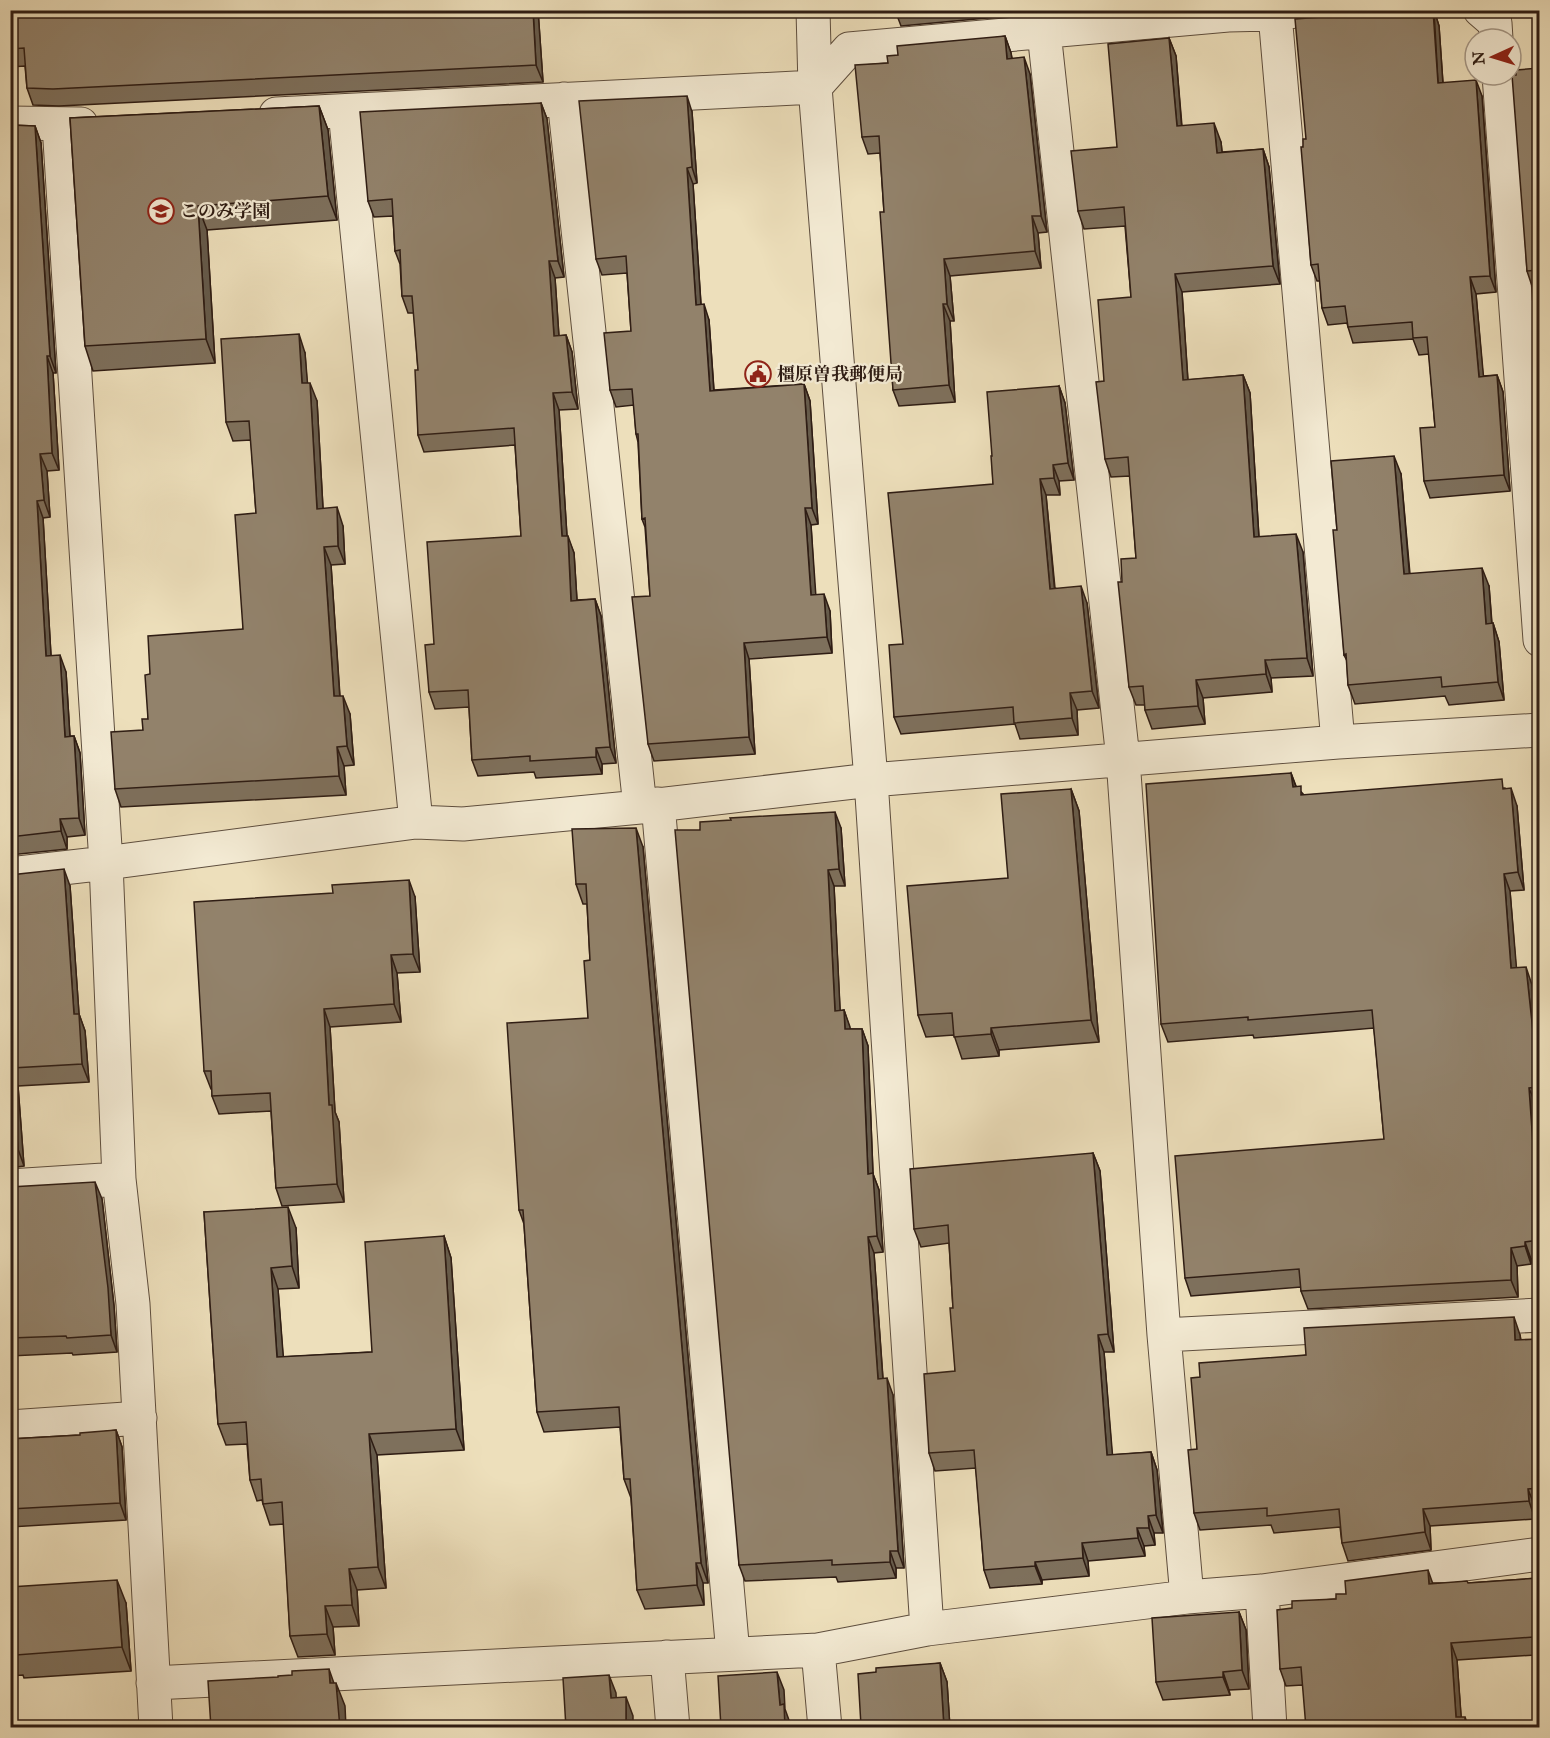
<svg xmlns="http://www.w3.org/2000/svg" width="1550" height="1738" viewBox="0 0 1550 1738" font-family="'IM FELL Great Primer','Noto Serif JP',serif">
	<rect width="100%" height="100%" fill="#eddfbb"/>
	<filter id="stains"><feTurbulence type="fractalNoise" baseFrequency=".00333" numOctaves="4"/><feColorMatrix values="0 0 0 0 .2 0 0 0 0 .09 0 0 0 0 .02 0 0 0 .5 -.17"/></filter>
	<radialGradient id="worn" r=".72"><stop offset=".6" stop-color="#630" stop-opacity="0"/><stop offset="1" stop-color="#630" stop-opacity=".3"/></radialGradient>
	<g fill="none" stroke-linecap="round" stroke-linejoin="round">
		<g stroke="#5e4e3e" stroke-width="35">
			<path id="street" d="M813 10 815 87 871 780 927 1629
				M1480 10 1495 23 1496 39
				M1275 14 1338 742
				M1044 32 1123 759 1164 1335 1187 1597
				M1499 75 1540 640
				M564 99 640 807
				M345 111 416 822
				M276 114 815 87 849 49 1228 15 1275 14 1304 10
				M10 123 81 124
				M59 125 106 863 119 1179 133 1304 156 1728
				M658 804 733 1654
				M10 874 106 863 416 822 463 824 640 807 871 780 1338 742 1540 730
				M10 1186 119 1179
				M1164 1335 1540 1315
				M10 1427 140 1418
				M1262 1591 1270 1728
				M818 1650 825 1728
				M667 1657 673 1728
				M153 1683 818 1650 927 1629 1187 1597 1262 1591 1540 1554"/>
		</g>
		<use href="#street" stroke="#f3ead3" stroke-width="33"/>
	</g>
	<path fill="#7e705c" stroke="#2f1d14" stroke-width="1.5" d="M10 10H538L543 82 59 106 33 105 27 88 25 66 10 67Z
		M895 10H1007L1008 16 901 26Z
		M1434 10 1439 26 1443 83 1482 96 1496 292 1476 294 1483 376 1497 375 1503 392 1510 491 1430 498 1424 481 1435 427 1429 354 1419 355 1413 339 1353 343 1348 327 1347 323 1328 325 1322 308 1320 281H1317L1311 265 1303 147 1306 139Z
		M1005 36 1011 53 1012 58 1030 74 1047 232 1038 233 1041 268 950 276 954 321H950L955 402 899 406 893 390 884 212 880 153 868 154 862 137 888 63 898 55Z
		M1169 38 1176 56 1182 126 1221 142 1222 152 1263 149 1269 167 1280 284 1182 292 1188 380 1243 375 1250 393 1259 537 1303 552 1313 676 1271 678 1272 692 1203 698 1205 724 1152 729 1145 710V705H1136L1129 687 1122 582 1136 558 1130 476 1111 477 1105 459 1104 381 1131 297 1125 226 1084 229 1078 211 1117 147Z
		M1539 68V288L1533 289 1527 271 1516 75Z
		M541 103 547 119 564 277 555 278 559 336 566 335 572 352 578 409 559 410 567 536 574 553 577 600 595 599 601 616 616 763 602 764V774L536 778 534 772 478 776 472 760 469 707 435 709 429 692 434 644 521 536 515 445 424 452 418 435V370L414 313H408L402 296 400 264 395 251 393 216 374 217 368 201Z
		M319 106 328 130 337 220 207 230 215 363 93 371 85 346 70 118Z
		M692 112 697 183 693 184 701 304 709 320 714 390 804 384 810 401 818 524 811 525 815 595 830 611 832 653 749 659 755 754 654 761 648 744 650 596 645 527 642 519 638 442 636 434 634 405 616 407 610 390 631 331 627 273 602 275 596 259Z
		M10 125 35 126 41 143 56 373H53L59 470 47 471 50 517 43 518 51 656 66 672 70 736H74L80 753 85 835 67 837V849L10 855Z
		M305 353 307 383 317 401 323 508 343 526 345 564 331 565 340 696 350 714 354 765 344 766 346 795 121 807 115 789 148 719 150 674 243 629 256 513 251 440 233 441 226 422Z
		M1059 386 1065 403 1074 480 1059 481 1060 495H1046L1055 588 1087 603 1099 708 1077 710 1078 735 1020 739 1015 724 901 734 894 717 903 644 993 484 992 456Z
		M1401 474 1410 574 1489 586 1492 623H1493L1499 642 1504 700 1449 705 1445 696 1355 704 1348 685 1347 661 1344 655 1337 530Z
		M1291 773 1296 786 1304 795 1505 788 1517 806 1524 890 1510 891 1516 968 1532 985 1539 1050V1105H1536L1539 1161V1258L1531 1259V1264L1517 1266 1518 1297 1308 1309 1301 1291V1287L1191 1296 1185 1278 1384 1139 1374 1028 1254 1038 1253 1035 1168 1042 1161 1024Z
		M1071 789 1079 811 1099 1042 999 1050V1056L962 1059 954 1035 926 1037 918 1015 1008 878Z
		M841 828 845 886H834L840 1011 844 1010 850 1029H862L868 1046 873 1174 879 1190 883 1252 874 1253 883 1378 893 1395 904 1568H896V1578L838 1582 836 1577 745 1581 739 1565 700 830Z
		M643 847 708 1583H703L704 1605 645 1609 637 1590 631 1498 624 1479 620 1427 544 1432 537 1412 524 1224 519 1210 588 1018 590 960 587 904H583L576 884Z
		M10 875 70 886 79 1014 85 1031 89 1082 18 1086 24 1166 10 1168Z
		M415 897 420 972 397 973 401 1022 330 1027 335 1112 339 1122 344 1202 282 1206 276 1188 271 1111 219 1114 212 1096V1089H211L204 1071Z
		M1093 1153 1100 1171 1114 1352H1104L1112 1455 1151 1452 1157 1470 1163 1533H1154L1155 1545 1144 1546 1145 1556 1088 1561 1089 1576 1042 1580V1584L990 1588 984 1570 976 1468 935 1471 929 1453 955 1371 953 1308 949 1243 921 1247 914 1229Z
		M10 1187 102 1199 114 1306 117 1352 73 1355 72 1353 10 1356Z
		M204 1212 296 1228 299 1288 278 1289 283 1357 372 1352 444 1236 451 1258 464 1450 377 1455 386 1588 357 1590 359 1626 333 1627 335 1655 298 1657 290 1636 284 1524 270 1525 263 1504 262 1500 257 1501 250 1480 247 1444 226 1445 218 1424Z
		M1520 1335 1521 1340 1539 1341V1506L1535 1507V1519L1430 1526 1431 1550 1348 1561 1342 1543 1340 1527 1274 1533 1271 1525 1200 1530 1194 1513 1200 1377 1306 1355Z
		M116 1430 122 1447 126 1520 10 1527V1439L80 1435Z
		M1539 1578V1709L1538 1704 1535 1655 1457 1660 1461 1717 1469 1728 1303 1685 1286 1686 1280 1669 1292 1608 1433 1583H1468Z
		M10 1587 126 1603 131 1671 24 1678 23 1675 10 1676Z
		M1239 1612 1246 1630 1249 1689 1229 1690 1230 1695 1163 1700 1156 1682Z
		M940 1663 947 1682 950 1728H862L861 1726 876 1672Z"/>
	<path fill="#665b4b" stroke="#2f1d14" stroke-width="1.5" d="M533 10H538L543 82 536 65Z
		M1434 10 1439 26 1444 99 1438 83Z
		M1005 36 1011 53 1014 75 1007 59Z
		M1169 38 1176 56 1183 144 1177 126Z
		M1024 57 1030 74 1047 232 1041 216Z
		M1476 80 1482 96 1496 292 1490 276Z
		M687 96 692 112 697 183 692 167Z
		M541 103 547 119 564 277 558 261Z
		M319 106 328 130 337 220 328 196Z
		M1214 123 1221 142 1224 171 1217 153Z
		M35 126 41 143 56 373 50 356Z
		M1263 149 1269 167 1280 284 1273 266Z
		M687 168 693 184 702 321 696 305Z
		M198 206 207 230 215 363 206 339Z
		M1032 216 1038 233 1041 268 1035 251Z
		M944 259 950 276 954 321 947 304Z
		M549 261 555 278 560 353 554 336Z
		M1175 274 1182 292 1189 398 1183 380Z
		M1470 277 1476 294 1485 393 1479 377Z
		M704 304 709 320 715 407 710 391Z
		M943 304 950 321 955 402 949 385Z
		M299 334 305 353 309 401 302 383Z
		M566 335 572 352 578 409 572 392Z
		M47 356 53 373 59 470 52 453Z
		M1243 375 1250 393 1260 555 1254 537Z
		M1497 375 1503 392 1510 491 1504 475Z
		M310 383 317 401 324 527 317 509Z
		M804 384 810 401 818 524 812 508Z
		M1059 386 1065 403 1074 480 1068 463Z
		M553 393 559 410 568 553 562 536Z
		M40 454 47 471 50 517 44 500Z
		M1394 456 1401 474 1411 593 1404 574Z
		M1053 465 1059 481 1060 495 1054 478Z
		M1040 479 1046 495 1056 606 1050 589Z
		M37 501 43 518 52 673 46 656Z
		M337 507 343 526 345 564 338 546Z
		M805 508 811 525 817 612 811 595Z
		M1296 534 1303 552 1313 676 1307 658Z
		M568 536 574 553 578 617 571 601Z
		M324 547 331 565 341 715 334 696Z
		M1482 568 1489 586 1493 642 1486 624Z
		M1081 586 1087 603 1099 708 1092 691Z
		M824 594 830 611 832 653 827 637Z
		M595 599 601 616 616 763 610 747Z
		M1493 623 1499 642 1504 700 1498 682Z
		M744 643 749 659 755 754 749 737Z
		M60 655 66 672 71 754 65 737Z
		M1265 660 1271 678 1272 692 1266 674Z
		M1196 680 1203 698 1205 724 1198 706Z
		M1070 693 1077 710 1078 735 1072 718Z
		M343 696 350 714 354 765 347 746Z
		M74 736 80 753 85 835 79 818Z
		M337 747 344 766 346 795 339 776Z
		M596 748 602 764V774L596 757Z
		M1291 773 1297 790 1293 787Z
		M1511 788 1517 806 1524 890 1518 872Z
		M1071 789 1079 811 1099 1042 1091 1020Z
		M835 812 841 828 845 886 839 869Z
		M60 819 67 837V849L61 831Z
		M636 828 643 847 708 1583 701 1563Z
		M64 869 70 886 79 1014 85 1031 89 1082 82 1064 74 1014Z
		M828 870 834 886 841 1028 835 1011Z
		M1504 874 1510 891 1518 986 1511 968Z
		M409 880 415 897 420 972 413 954Z
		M391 955 397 973 401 1022 394 1004Z
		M1526 967 1532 985 1539 1050V1088Z
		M324 1009 330 1027 335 1112 339 1122 344 1202 337 1184 329 1105Z
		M844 1010 850 1027 851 1046 845 1029Z
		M991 1028 999 1050V1056L991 1034Z
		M862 1029 868 1046 873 1174 879 1190 883 1252 877 1236 868 1174Z
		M12 1068 18 1086 24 1166 18 1149Z
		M1529 1088 1536 1105 1539 1161V1196L1536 1186Z
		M1093 1153 1100 1171 1114 1352 1108 1334Z
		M95 1182 102 1199 114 1306 117 1352 111 1335Z
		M288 1207 296 1228 299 1288 292 1266Z
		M444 1236 451 1258 464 1450 456 1429Z
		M868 1237 874 1253 884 1395 878 1379Z
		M1525 1242 1531 1259V1264L1525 1246Z
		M1511 1248 1517 1266 1518 1297 1511 1280Z
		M271 1268 278 1289 285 1378 277 1357Z
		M1514 1317 1520 1335 1522 1358 1515 1340Z
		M1098 1335 1104 1352 1114 1473 1107 1455Z
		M887 1378 893 1395 904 1568 898 1551Z
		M116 1430 122 1447 126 1520 120 1503Z
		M369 1434 377 1455 386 1588 378 1567Z
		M1151 1452 1157 1470 1163 1533 1156 1515Z
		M1528 1489 1535 1507V1519L1529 1501Z
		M1423 1509 1430 1526 1431 1550 1425 1532Z
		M1148 1516 1154 1533 1155 1545 1149 1528Z
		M1137 1528 1144 1546 1145 1556 1138 1538Z
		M1082 1543 1088 1561 1089 1576 1083 1558Z
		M890 1551 896 1568V1578L890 1562Z
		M1035 1562 1042 1580V1584L1035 1566Z
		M696 1563 703 1583 704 1605 697 1585Z
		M349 1569 357 1590 359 1626 352 1605Z
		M1428 1570 1434 1587 1429 1584Z
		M117 1580 126 1603 131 1671 122 1647Z
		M325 1606 333 1627 335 1655 327 1634Z
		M1239 1612 1246 1630 1249 1689 1242 1670Z
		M1451 1643 1457 1660 1462 1728 1456 1717Z
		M940 1663 947 1682 950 1728H944Z
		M329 1669 337 1692 336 1683 345 1706 346 1728H340L330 1683Z
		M777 1672 784 1690 785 1709 790 1723 791 1728H785L780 1705Z
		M1223 1672 1229 1690 1230 1695 1223 1677Z
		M609 1675 616 1693 617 1717 611 1698Z
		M626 1697 633 1716V1728H626Z
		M1465 1717 1469 1728H1465Z"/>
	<path fill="#92826b" stroke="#2f1d14" stroke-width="1.5" d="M10 10H533L536 65 53 89 27 88 24 48 10 49Z
		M1415 10H1433L1438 83 1476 80 1490 276 1470 277 1479 377 1497 375 1504 475 1424 481 1420 428 1435 427 1427 337 1413 338 1412 322 1348 327 1345 306 1322 308 1318 264 1311 265 1301 147H1303V139H1306L1295 19Z
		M1005 36 1007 59 1024 57 1041 216H1032L1035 251 944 259 947 304H943L949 385 893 390 880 212H884L879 136 862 137 855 65 888 63 887 56 898 55 897 46Z
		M1169 38 1177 126 1214 123 1217 153 1263 149 1273 266 1175 274 1183 380 1243 375 1254 537 1296 534 1307 658 1265 660 1266 674 1196 680 1198 706 1145 710 1143 686 1129 687 1118 582H1122L1121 559 1136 558 1128 457 1105 459 1096 382 1104 381 1098 300 1131 297 1124 207 1078 211 1071 151 1117 147 1108 44Z
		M1539 68V270L1527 271 1512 75H1516V70Z
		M687 96 692 167 687 168 696 305 704 304 710 391 804 384 812 508H805L811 595 824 594 827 637 744 643 749 737 648 744 632 597 650 596 645 518 642 519 638 434H636L632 389 610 390 604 333 631 331 626 256 596 259 579 101Z
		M541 103 558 261H549L554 336 566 335 572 392 553 393 562 536H568L571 601 595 599 610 747 596 748V757L530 761V756L472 760 468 690 429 692 425 645 434 644 427 542 521 536 514 428 418 435 415 370H418L412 296H402L400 250 395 251 392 199 368 201 360 112Z
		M319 106 328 196 198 206 206 339 85 346 70 118Z
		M10 125 35 126 50 356H47L52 453 40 454 44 500 37 501 46 656 60 655 65 737 74 736 79 818 60 819 61 831 10 837Z
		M299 334 302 383H310L317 509 337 507 338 546 324 547 334 696H343L347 746 337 747 339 776 115 789 111 732 143 730 142 719H148L145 675 150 674 148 636 243 629 235 515 256 513 249 421 226 422 221 339Z
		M1534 370H1539V448Z
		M1059 386 1068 463 1053 465 1054 478 1040 479 1050 589 1081 586 1092 691 1070 693 1072 718 1014 723 1013 707 894 717 889 645 903 644 888 493 993 484 991 456H992L987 392Z
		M1394 456 1404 574 1482 568 1486 624 1493 623 1498 682 1442 687 1441 677 1348 685 1346 654 1344 655 1333 530H1337L1331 461Z
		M1291 773 1293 787 1301 786V795L1502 779 1503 789 1511 788 1518 872 1504 874 1511 968 1526 967 1539 1087 1529 1088 1536 1186H1539V1240L1525 1242V1246L1511 1248V1280L1301 1291 1299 1269 1185 1278 1175 1156 1384 1139 1372 1010 1248 1020V1017L1161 1024 1146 784Z
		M1071 789 1091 1020 991 1028V1034L954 1037 952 1013 918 1015 907 886 1008 878 1001 794Z
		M835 812 839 869 828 870 835 1011 844 1010 845 1029H862L868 1174 873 1173 877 1236 868 1237 878 1379 887 1378 898 1551H890V1562L832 1565V1560L739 1565 675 830H700V822L731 820 730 818Z
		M636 828 701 1563H696L697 1585 637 1590 630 1479H624L619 1407 537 1412 523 1210H519L507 1023 588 1018 584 961 590 960 586 884H576L572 829Z
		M64 869 74 1014H79L82 1064 12 1068 18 1149 10 1150V875Z
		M409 880 413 954 391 955 394 1004 324 1009 329 1105H332L337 1184 276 1188 270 1093 212 1096 211 1071H204L194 902 333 893 332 885Z
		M1093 1153 1108 1334 1098 1335 1107 1455 1151 1452 1156 1515 1148 1516 1149 1528H1137L1138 1538 1082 1543 1083 1558 1035 1562V1566L984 1570 974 1450 929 1453 924 1374 955 1371 950 1308H953L948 1225 914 1229 910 1169Z
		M95 1182 108 1288 111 1335 67 1338 66 1336 10 1338V1187Z
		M288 1207 292 1266 271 1268 277 1357 372 1352 365 1242 444 1236 456 1429 369 1434 378 1567 349 1569 352 1605 325 1606 327 1634 290 1636 282 1502 263 1504 261 1479 250 1480 246 1422 218 1424 204 1212Z
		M1514 1317 1515 1340 1539 1339V1488L1528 1489 1529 1501 1423 1509 1425 1532 1342 1543 1339 1509 1267 1516V1508L1194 1513 1188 1450 1197 1449 1191 1378 1200 1377 1199 1363 1306 1355 1304 1328Z
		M116 1430 120 1503 10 1509V1439L80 1435V1433Z
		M1428 1570 1429 1584 1467 1581 1468 1583 1539 1578V1704H1538L1533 1637 1451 1643 1456 1717H1465V1728H1306L1301 1667 1280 1669 1277 1610 1292 1608V1601L1336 1599V1594H1346L1345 1581Z
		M117 1580 122 1647 16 1655 15 1652H10V1587Z
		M1239 1612 1242 1670 1223 1672V1677L1156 1682 1152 1618Z
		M940 1663 944 1728H883L882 1724 861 1726 858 1674 876 1672V1668Z
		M329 1669 330 1683H336L340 1728H211L208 1681 278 1677V1676L292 1675V1671Z
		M777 1672 780 1705 784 1704 785 1728H721L718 1676Z
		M609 1675 611 1698 626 1697V1728H566L563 1678Z"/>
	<defs>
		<g id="school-ring" transform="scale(1.35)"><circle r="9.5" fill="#f3ead3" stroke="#8f2418" stroke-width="1.5"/><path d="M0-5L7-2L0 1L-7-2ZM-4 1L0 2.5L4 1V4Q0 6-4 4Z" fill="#8f2418"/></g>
		<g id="civic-ring" transform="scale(1.35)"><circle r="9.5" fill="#f3ead3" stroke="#8f2418" stroke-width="1.5"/><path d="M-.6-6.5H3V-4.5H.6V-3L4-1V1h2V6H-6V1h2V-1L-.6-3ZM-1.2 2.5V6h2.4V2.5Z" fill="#8f2418"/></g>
	</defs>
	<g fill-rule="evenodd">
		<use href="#school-ring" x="161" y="211"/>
		<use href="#civic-ring" x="758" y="374"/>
	</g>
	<g text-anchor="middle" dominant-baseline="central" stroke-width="4.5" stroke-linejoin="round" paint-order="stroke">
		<g font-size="18" font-weight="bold" fill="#2f1d14" stroke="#f3ead3" text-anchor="start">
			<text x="180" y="211">このみ学園</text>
			<text x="777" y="374">橿原曽我郵便局</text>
		</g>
	</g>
	<rect width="1550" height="1738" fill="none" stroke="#eddfbb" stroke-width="36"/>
	<rect x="12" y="12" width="1526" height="1714" fill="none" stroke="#2f1d14" stroke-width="3"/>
	<rect x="18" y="18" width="1514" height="1702" fill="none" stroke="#2f1d14" stroke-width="1.5"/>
	<g transform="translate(1493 57) rotate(266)"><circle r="28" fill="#f3ead3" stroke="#a59887" stroke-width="1.5"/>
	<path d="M0-4.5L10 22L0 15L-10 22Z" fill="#8f2418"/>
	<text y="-9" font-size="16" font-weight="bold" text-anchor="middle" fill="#2f1d14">N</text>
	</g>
	<rect width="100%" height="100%" filter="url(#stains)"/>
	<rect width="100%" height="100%" fill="url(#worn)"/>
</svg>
